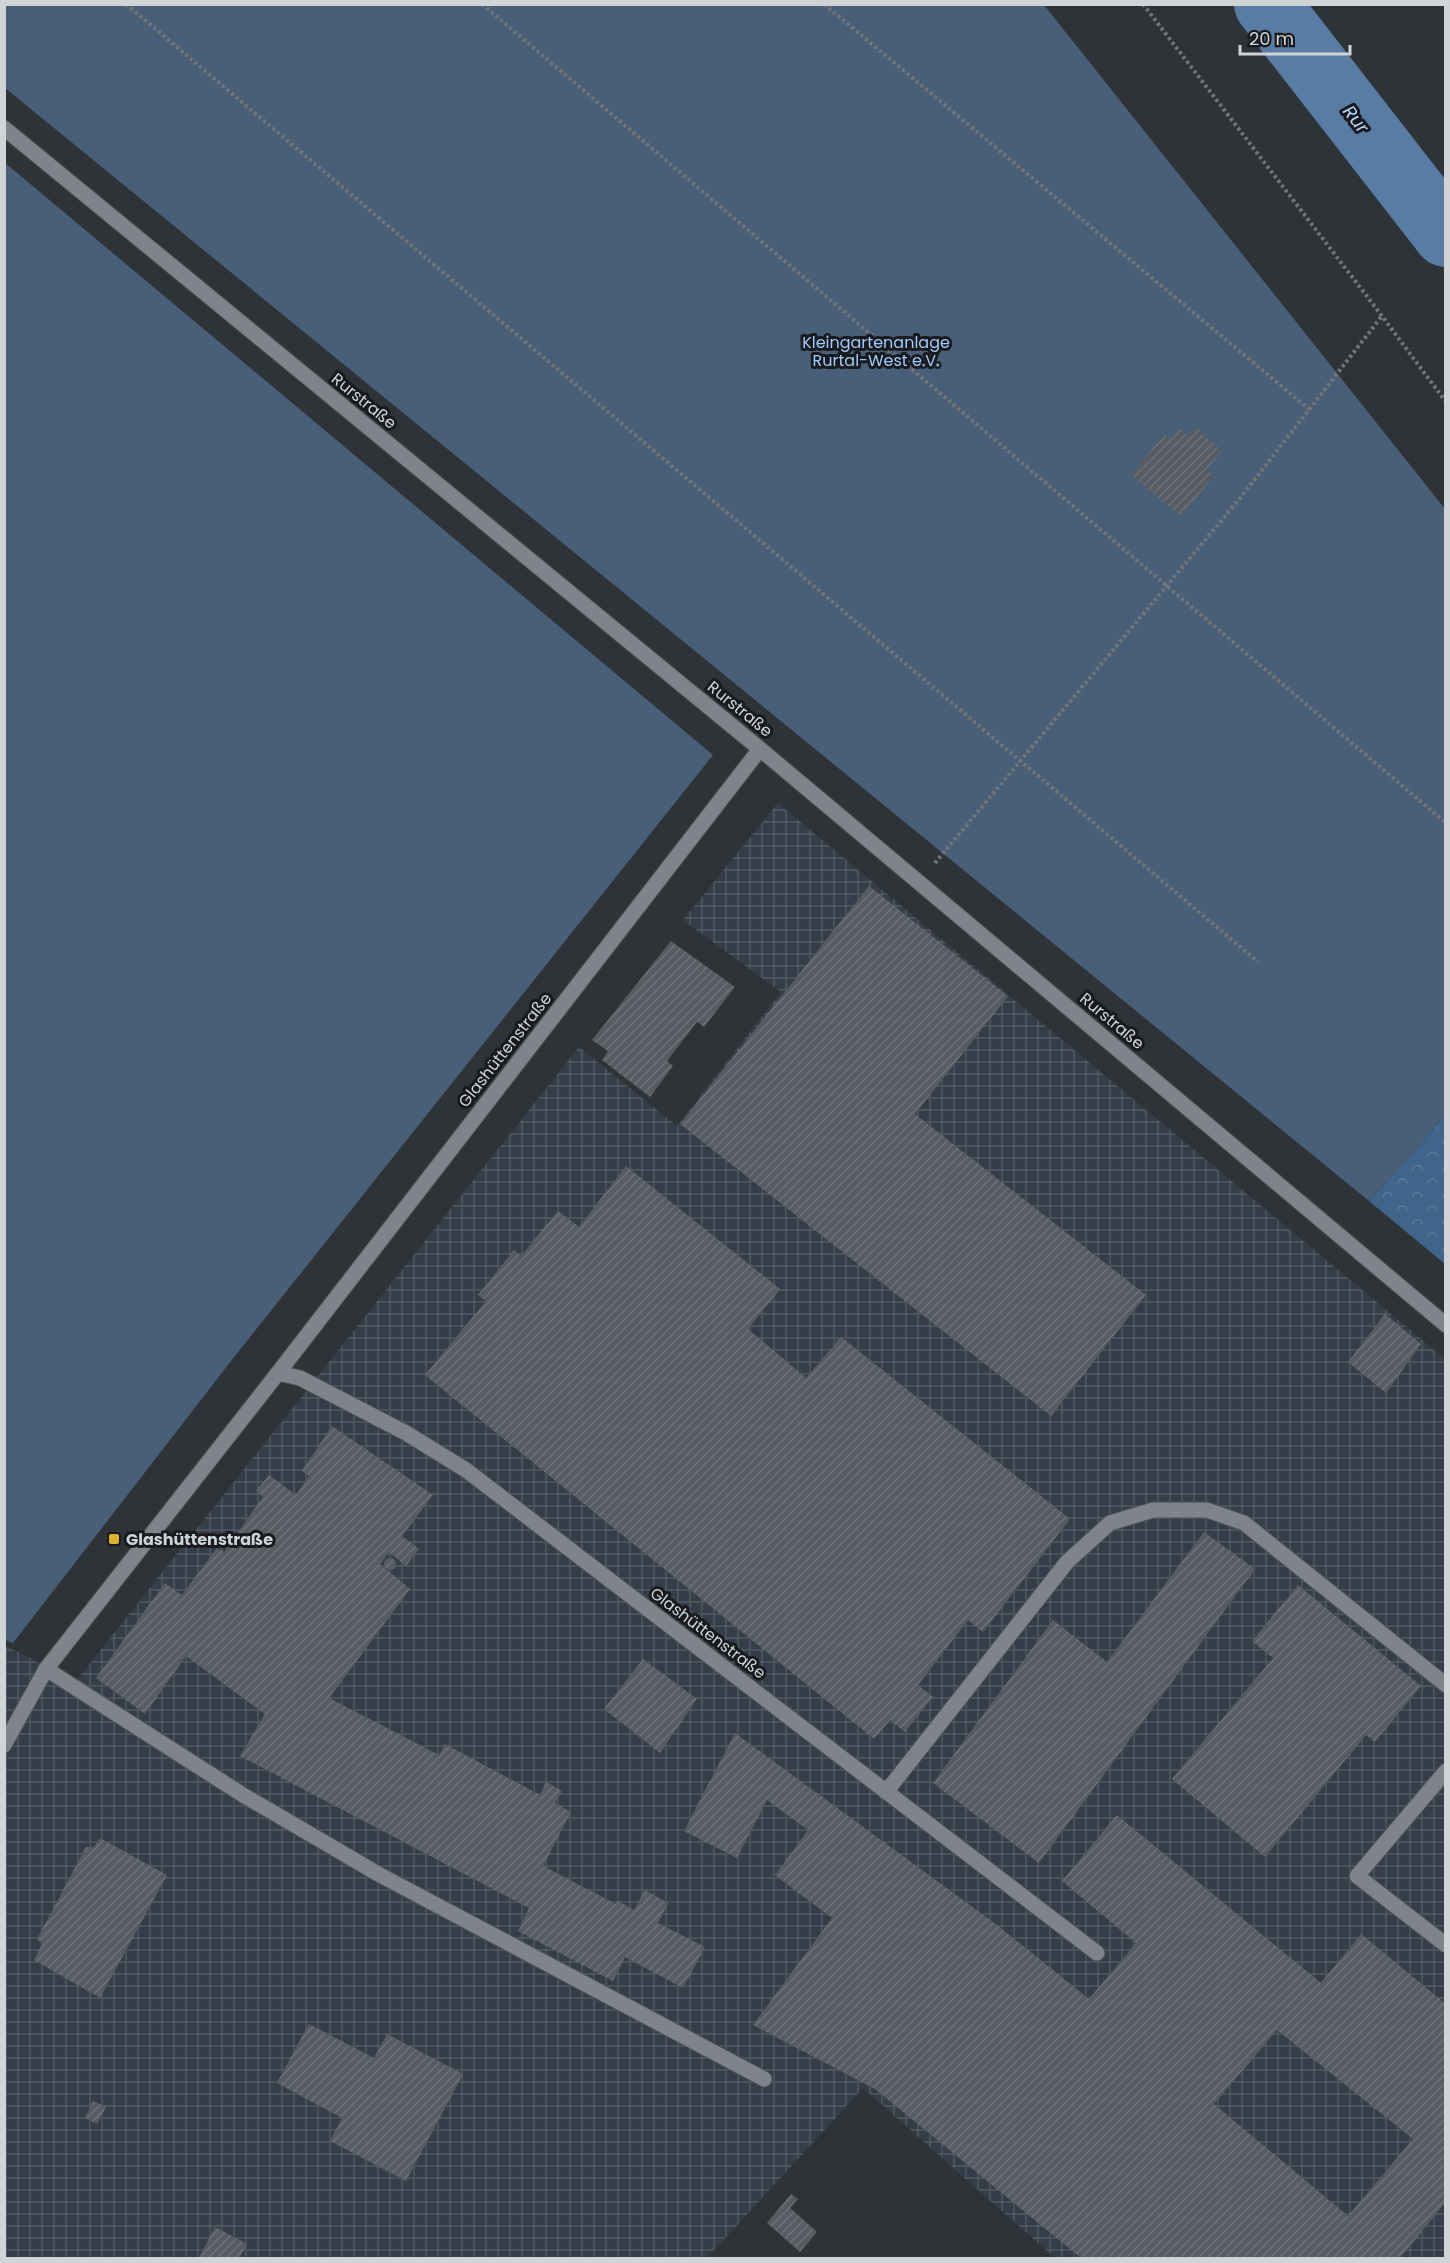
<svg xmlns="http://www.w3.org/2000/svg" width="1450" height="2263" viewBox="0 0 1450 2263" font-family="Poppins,sans-serif">
	<defs>
		<pattern id="industrial-grid" width="8" height="8" patternUnits="userSpaceOnUse" patternTransform="scale(1.5)"><rect width="8" height="8" fill="#353e48"/><path d="M0 4h8M4 0v8" fill="none" stroke="#515962"/></pattern>
		<pattern id="forest-crowns" width="20" height="18" patternUnits="userSpaceOnUse" patternTransform="scale(1.5)"><rect width="20" height="18" fill="#41648b"/><path d="M2 6a3 3 0 1 1 6 0M12 15a3 3 0 1 1 6 0" fill="none" stroke="#5b799b"/></pattern>
		<pattern id="building-hatch" width="6" height="6" patternUnits="userSpaceOnUse" patternTransform="scale(1.5)"><rect width="6" height="6" fill="#575c62"/><path d="M-1 1l2-2M0 6l6-6M5 7l2-2" fill="none" stroke="#6e7278"/></pattern>
	</defs>
	<rect width="100%" height="100%" fill="#2e3338"/>
	<path fill="url(#industrial-grid)" d="M778 803 1445 1359V2258H1055L863 2088 707 2258H5L4 1645 76 1681 579 1047 677 1126 781 992 683 920Z"/>
	<path fill="#495f77" d="M4 5H1044L1445 509V1116L1369 1201 5 88Z
		M4 162 713 755 231 1361 13 1643 4 1639Z"/>
	<path fill="url(#forest-crowns)" d="M1445 1116V1264L1369 1201Z"/>
	<g fill="none" stroke-linecap="round" stroke-linejoin="round">
		<path stroke="#587ca4" stroke-width="66" d="M1267 4 1446 234"/>
	</g>
	<path fill="url(#building-hatch)" fill-rule="evenodd" d="M1195 427 1222 451 1206 470 1214 476 1181 516 1131 475 1164 435 1170 440 1179 428 1187 437Z
		M869 886 1008 996 915 1114 1146 1295 1051 1416 680 1124Z
		M671 941 735 987 704 1027 697 1022 667 1061 673 1066 650 1097 602 1060 608 1051 592 1040Z
		M626 1166 780 1289 748 1329 806 1378 841 1337 1070 1519 983 1632 968 1620 918 1685 933 1697 905 1732 890 1720 874 1739 425 1375 486 1301 478 1295 514 1250 521 1256 558 1211 579 1227Z
		M1385 1314 1421 1344 1386 1393 1348 1362Z
		M332 1426 433 1495 402 1536 419 1549 406 1566 389 1552 380 1564 410 1589 329 1698 439 1755 445 1744 540 1795 546 1782 562 1791 555 1803 571 1812 543 1866 616 1904 618 1901 634 1910 645 1890 668 1903 658 1923 705 1947 683 1988 625 1957 613 1981 518 1931 529 1908 240 1756 265 1714 186 1656 145 1714 96 1678 165 1583 182 1595 217 1548 224 1552 263 1497 256 1491 269 1475 296 1495 309 1476 302 1471Z
		M1204 1532 1255 1569 1039 1863 933 1783 1053 1620 1107 1662Z
		M384 1564a6 6 0 1 1 12 0a6 6 0 1 1-12 0Z
		M1298 1585 1421 1686 1375 1742 1366 1735 1265 1857 1172 1779 1273 1658 1252 1641Z
		M643 1659 697 1699 660 1753 604 1709Z
		M735 1733 997 1925 1089 1999 1136 1943 1062 1881 1117 1815 1321 1983 1361 1934 1446 2004V2202L1400 2258H1081L875 2089 753 2025 832 1918 775 1875 808 1830 767 1800 737 1858 684 1831ZM1277 2030 1413 2139 1348 2216 1214 2104Z
		M100 1838 167 1875 100 1998 34 1960 42 1944 37 1939 86 1847H94Z
		M309 2024 374 2058 387 2034 463 2074 406 2181 330 2141 342 2118 277 2083Z
		M93 2101 106 2107 97 2124 85 2118Z
		M791 2194 798 2199 790 2208 817 2232 800 2252 767 2223Z
		M215 2227 247 2244 239 2258H199Z"/>
	<g fill="none" stroke-linecap="round" stroke-linejoin="round">
		<g stroke="#4b4f53" stroke-width="17">
			<path id="service" d="M278 1373 300 1378 406 1433 466 1470 1097 1953
				M46 1669 243 1795 380 1875 764 2079
				M1446 1771 1357 1876 1446 1945
				M886 1792 1067 1562 1110 1523 1153 1510H1207L1244 1523 1446 1685"/>
		</g>
		<g stroke="#4b4f53" stroke-width="17">
			<path id="minor" d="M4 128 760 749 1446 1325
				M4 1745 46 1669 278 1373 760 749"/>
		</g>
		<path stroke="#717579" stroke-width="4" stroke-dasharray="3 3" stroke-linecap="butt" d="M126 4 1258 962
			M482 4 1446 823
			M824 4 1310 410
			M1143 4 1382 316 1446 402
			M935 863 1241 497 1382 316"/>
		<use href="#service" stroke="#7e848a" stroke-width="15"/>
		<use href="#minor" stroke="#7e848a" stroke-width="15"/>
	</g>
	<rect fill="#dbb233" stroke="#181a1d" stroke-width="2" x="108" y="1533" width="12" height="12" rx="3"/>
	<g text-anchor="middle" dominant-baseline="central" stroke-width="6" stroke-linejoin="round" paint-order="stroke">
		<g font-size="16" fill="#9ecafb" stroke="#181a1d">
			<text x="876" y="342">Kleingartenanlage<tspan x="876" dy="18">Rurtal-West e.V.</tspan></text>
		</g>
		<g font-size="16" fill="#d1d4d7" stroke="#181a1d">
			<text transform="translate(364 401) rotate(39)">Rurstraße</text>
			<text transform="translate(740 709) rotate(39)">Rurstraße</text>
			<text transform="translate(1112 1021) rotate(40)">Rurstraße</text>
			<text transform="translate(505 1050) rotate(-52)">Glashüttenstraße</text>
			<text transform="translate(708 1633) rotate(37)">Glashüttenstraße</text>
		</g>
		<g font-size="16" font-weight="bold" fill="#d1d4d7" stroke="#181a1d" text-anchor="start">
			<text x="126" y="1539">Glashüttenstraße</text>
		</g>
		<g font-size="18" font-style="italic" fill="#b8d9fe" stroke="#181a1d">
			<text transform="translate(1356 119) rotate(52)">Rur</text>
		</g>
	</g>
	<rect width="1450" height="2263" fill="none" stroke="#d1d4d7" stroke-width="12"/>
	<path d="M1240 45v9h110v-9" fill="none" stroke="#d1d4d7" stroke-width="3"/>
	<text x="1249" y="45" font-size="18" fill="#d1d4d7" stroke="#181a1d" stroke-width="4.5" paint-order="stroke">20 m</text>
</svg>
